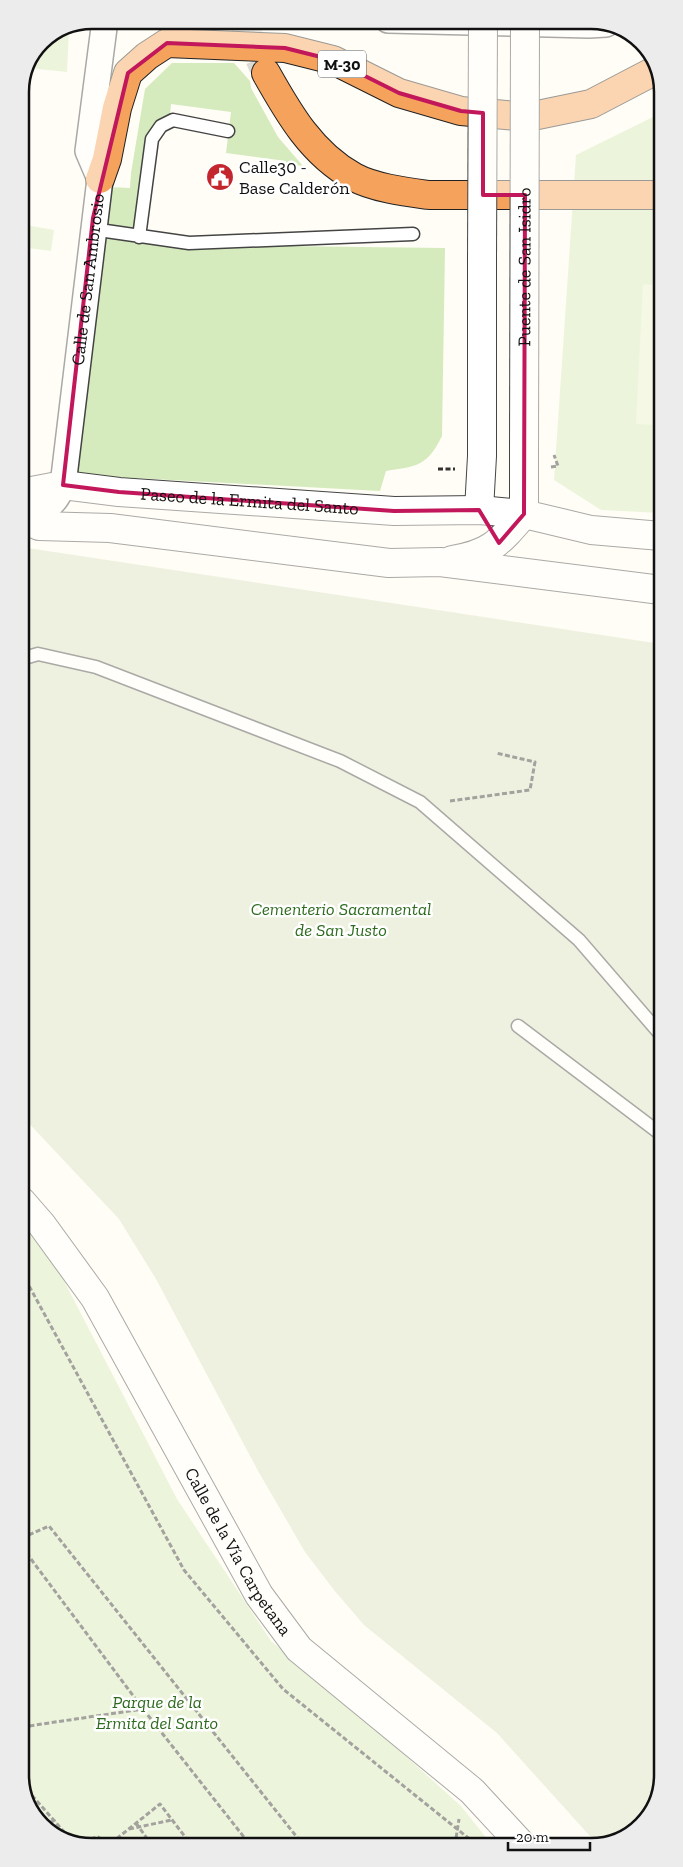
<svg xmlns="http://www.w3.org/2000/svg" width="683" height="1867" viewBox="0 0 683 1867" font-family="'Zilla Slab',serif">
	<rect width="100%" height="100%" fill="#fffdf5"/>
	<path fill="#d5ebbd" d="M66 30 69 31 67 72 29 68 41 41Z
		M172 63H234L250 81 251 88 278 137 303 166 286 164V161L226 153 231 112 171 104 170 115 158 121 135 230 106 226 110 187 130 188 131 173 145 89Z
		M661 113V513L601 510 554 480 576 155Z
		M20 224 54 230 51 251 28 248 20 305Z
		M106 236 190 248 280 246 445 248 442 436C427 466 418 466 386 471L380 491 76 475Z
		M22 1228 47 1248 177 1499 271 1641 367 1721 461 1806 492 1845 86 1847 45 1829 23 1794Z"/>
	<path fill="#d9e3c4" d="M21 547 661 644 663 1776 648 1819 610 1844 598 1845 497 1733 364 1625 334 1590 305 1552 257 1469 156 1279 119 1219 22 1116Z"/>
	<path fill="#e6f2cf" d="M643 284 661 286V425L636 424Z"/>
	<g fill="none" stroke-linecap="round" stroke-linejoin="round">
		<path stroke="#dbdad3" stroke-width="28" stroke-dasharray="28 14" stroke-linecap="butt" d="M242 20 263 67"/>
		<g stroke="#444" stroke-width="15">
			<path id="service" d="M92 229 189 243 413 234
				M139 237 152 139 161 126 173 120 228 131
				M21 659 38 654 96 667 340 761 420 802 579 940 662 1036
				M518 1026 662 1135"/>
		</g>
		<g stroke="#444" stroke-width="28">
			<g id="minor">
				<path d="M388 20 589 25 606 24"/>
				<path id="s1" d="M21 515C45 509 53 509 63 485L100 179 88 151 105 20"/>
			</g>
		</g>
		<g stroke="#444" stroke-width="30">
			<g id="tertiary">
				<path id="s2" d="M21 493 63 485 119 492 394 511 479 510 524 514 591 530 661 536"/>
				<path d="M479 510 482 456V261"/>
				<path d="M524 514V456"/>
				<path d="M21 518 39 526 110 528 389 563 440 562 661 590"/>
				<path d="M452 560C490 554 499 543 524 514"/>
				<path id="s3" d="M22 1202 42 1225 95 1298 259 1595 299 1649 472 1791 522 1845"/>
			</g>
		</g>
		<g stroke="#222" stroke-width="30">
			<path id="motorway" d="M266 73C289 114 312 154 354 177 374 188 407 192 429 195H661
				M100 179 107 159 117 108 128 73 147 56 167 43 285 48 333 60 399 93 461 111 528 117 591 104 658 69"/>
		</g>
		<path stroke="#333" stroke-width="3" stroke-dasharray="5 2.5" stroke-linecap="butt" d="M551 467 558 466 554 455
			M438 469H455
			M450 801 530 790 535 762 496 753
			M22 1273 184 1570 283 1689 477 1845
			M22 1538 49 1526 304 1846
			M22 1547 143 1709 251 1846
			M22 1727 143 1709
			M22 1784 72 1841
			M136 1823 153 1847
			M41 1824 56 1821
			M129 1829 172 1820
			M76 1842 98 1837 110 1844 160 1804 192 1846
			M455 1845 459 1819
			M176 1846 189 1843"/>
		<use href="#service" stroke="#fff" stroke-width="12"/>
		<use href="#minor" stroke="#fff" stroke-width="25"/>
		<use href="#tertiary" stroke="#fff" stroke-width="28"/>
		<use href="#motorway" stroke="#f5a25d" stroke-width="28"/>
		<g stroke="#444" stroke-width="30" stroke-linecap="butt">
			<g id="tertiary-bridge">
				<path d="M482 261 483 20"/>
				<path id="s4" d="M524 456 525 20"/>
			</g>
		</g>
		<use href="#tertiary-bridge" stroke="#fff" stroke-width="28"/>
	</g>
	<path d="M0 0H683V1867H0ZM167 43 285 48 333 60 399 93 461 111 483 113V195H525L524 514 499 543 479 510 394 511 119 492 63 485 93 218 128 73Z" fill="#fffdf5" fill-opacity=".55" fill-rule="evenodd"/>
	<path fill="none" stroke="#c2185b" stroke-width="4" stroke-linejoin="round" d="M167 43 285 48 333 60 399 93 461 111 483 113V195H525L524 514 499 543 479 510 394 511 119 492 63 485 93 218 128 73Z"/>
	<defs>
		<g id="civic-disc" transform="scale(1.4375)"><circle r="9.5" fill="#c4262e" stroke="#fff"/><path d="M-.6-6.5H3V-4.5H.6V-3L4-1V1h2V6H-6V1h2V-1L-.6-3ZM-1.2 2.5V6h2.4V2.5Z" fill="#fff"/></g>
	</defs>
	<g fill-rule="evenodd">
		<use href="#civic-disc" x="220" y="177"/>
	</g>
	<g text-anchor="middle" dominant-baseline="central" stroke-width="5" stroke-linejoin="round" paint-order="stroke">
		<rect fill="#fff" stroke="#585858" stroke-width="1" x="318" y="50.5" width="48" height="27" rx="4"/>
		<g font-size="16" font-weight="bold" fill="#111">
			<text x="342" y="64">M-30</text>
		</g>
		<g font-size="18" fill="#111" stroke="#fff" text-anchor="start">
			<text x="239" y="167">Calle30 -<tspan x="239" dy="21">Base Calderón</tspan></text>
		</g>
		<g font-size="18" fill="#111" stroke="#fff">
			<text stroke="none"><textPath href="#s4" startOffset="189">Puente de San Isidro</textPath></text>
			<text stroke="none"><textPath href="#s1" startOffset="262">Calle de San Ambrosio</textPath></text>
			<text stroke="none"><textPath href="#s2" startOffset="230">Paseo de la Ermita del Santo</textPath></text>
			<text stroke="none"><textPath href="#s3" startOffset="412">Calle de la Vía Carpetana</textPath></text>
		</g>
		<g font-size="18" font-style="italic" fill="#2f6b1f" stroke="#fff">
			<text x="341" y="909">Cementerio Sacramental<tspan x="341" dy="21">de San Justo</tspan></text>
			<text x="157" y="1702">Parque de la<tspan x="157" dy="21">Ermita del Santo</tspan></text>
		</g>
	</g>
	<path d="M0 0H683V1867H0ZM92 29H591A63 63 0 0 1 654 92V1775A63 63 0 0 1 591 1838H92A63 63 0 0 1 29 1775V92A63 63 0 0 1 92 29Z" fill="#ececec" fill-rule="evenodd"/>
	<path fill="none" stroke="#111" stroke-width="2.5" d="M92 29H591A63 63 0 0 1 654 92V1775A63 63 0 0 1 591 1838H92A63 63 0 0 1 29 1775V92A63 63 0 0 1 92 29Z"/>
	<path d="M508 1842v8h82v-8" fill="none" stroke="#111111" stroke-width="2.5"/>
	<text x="516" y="1842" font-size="15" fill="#111111" stroke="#ffffff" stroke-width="4" paint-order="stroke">20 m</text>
</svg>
